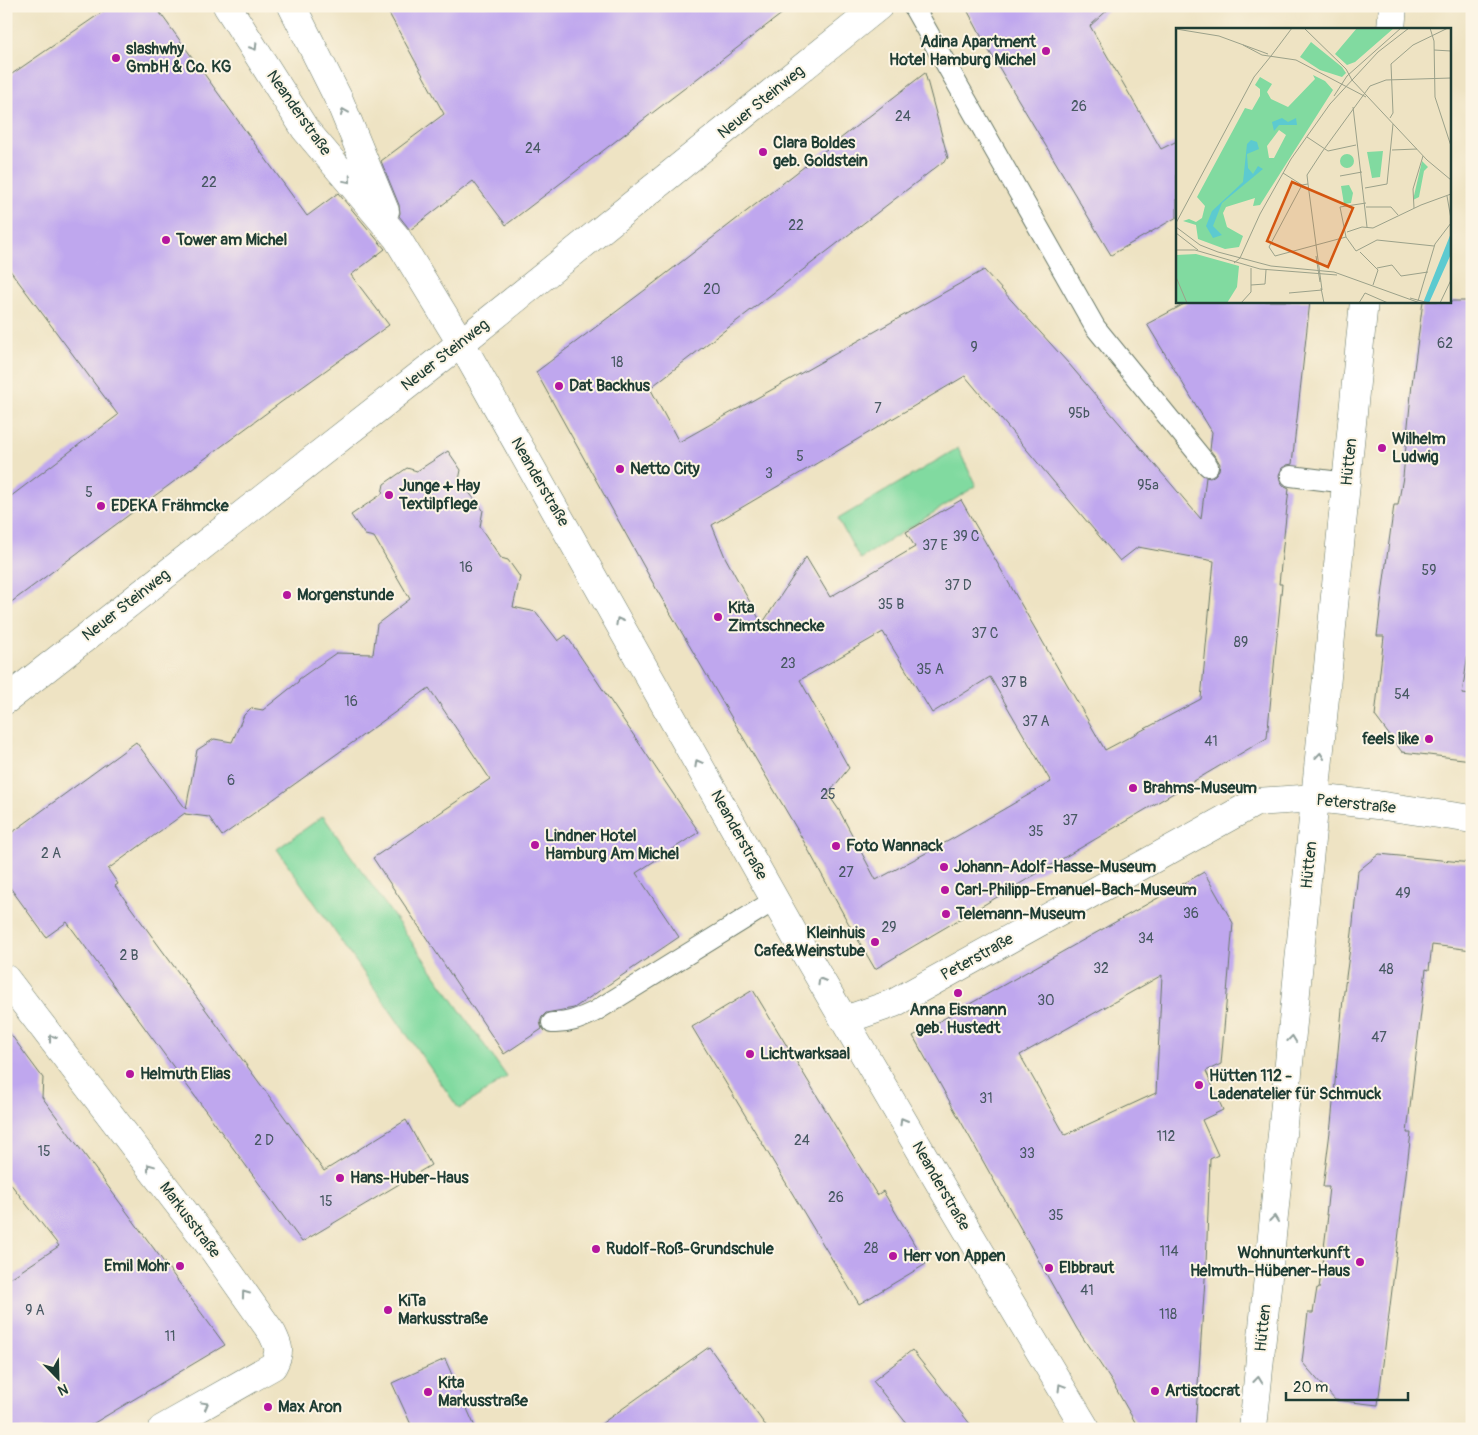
<svg xmlns="http://www.w3.org/2000/svg" width="1478" height="1435" viewBox="0 0 1478 1435" font-family="Pangolin,sans-serif">
	<rect width="100%" height="100%" fill="#fcf5e5"/>
	<filter id="ink" filterUnits="userSpaceOnUse"><feTurbulence type="fractalNoise" baseFrequency=".02" numOctaves="2"/><feDisplacementMap in="SourceGraphic" scale="10" xChannelSelector="R" yChannelSelector="G"/><feConvolveMatrix kernelMatrix="1 2 1 2 8 2 1 2 1" color-interpolation-filters="sRGB"/></filter>
	<filter id="wash" filterUnits="userSpaceOnUse"><feTurbulence type="fractalNoise" baseFrequency=".0096" numOctaves="4" result="noise"/><feDisplacementMap in="SourceGraphic" scale="20" xChannelSelector="R" yChannelSelector="G"/><feGaussianBlur stdDeviation="1.12" result="paint"/><feColorMatrix in="noise" values="0 0 0 0 0 0 0 0 0 0 0 0 0 0 0 0 0 1.4 0 .05"/><feComposite in="paint" operator="in"/></filter>
	<g filter="url(#wash)">
		<rect width="100%" height="100%" fill="#eee3c3"/>
		<path fill="#81daa0" stroke="#508c6a" d="M958 448 976 486 860 559 838 519Z
			M323 816 507 1077 459 1109 277 849Z"/>
		<g id="blocks">
			<path fill="#bfa7ee" fill-rule="evenodd" d="M111 6H155L307 216 338 193 385 249 351 275 389 325 280 403 6 606V500L118 415 6 265V78Z
				M385 6H792L506 225 473 181 410 230 399 216 400 213 399 205 381 161 444 114Z
				M965 6H1112L1090 26 1161 149 1177 141V217L1111 255 988 49Z
				M925 73 948 158 650 388 679 442 984 270 1069 364 1201 519 1206 477 1210 478 1215 475 1219 470 1220 464 1217 459 1210 450 1212 432 1147 324 1190 301H1310L1292 464 1287 465 1282 468 1279 475 1280 480 1283 485 1289 488 1279 584H1282L1267 738 875 969 846 919 798 831 658 592 536 372 649 287ZM965 376 1120 561 1138 547 1214 561 1201 699 1105 750 961 500 906 532 915 547 830 597 806 557 762 624 725 557 712 525ZM883 632 932 713 990 677 1051 782 952 839 876 880 839 810 828 794 849 768 800 680Z
				M1423 301H1472V628L1462 694 1472 695V760L1402 752 1375 716 1384 636H1377L1386 564 1394 505H1398L1403 477 1412 384Z
				M448 451 461 470 459 480 483 510 480 527 501 558 508 560 520 577 513 607 536 612 558 641 566 635 699 832 636 873 679 937 574 1008 546 1013 542 1017 540 1022 542 1029 504 1054 373 858 490 779 429 688 222 836 209 817 185 814V813L108 869 118 884 115 886 324 1171 406 1120 431 1165 302 1242 67 922 46 937 6 882V837L136 742 186 809 197 750 214 739 232 742 244 715 251 708 263 710 298 682 299 679 336 653 373 654 377 624 410 599 374 537 365 535 351 515 382 494 384 484 407 468 417 471Z
				M1379 854 1472 863V950L1432 945 1429 970 1426 969 1407 1133H1411L1378 1405 1335 1400 1302 1362 1308 1313H1313L1317 1288 1319 1289 1328 1215H1326L1329 1187H1323L1331 1124 1343 999 1352 933 1358 871Z
				M1204 872 1233 923 1221 1064 1206 1071 1223 1110 1202 1120 1218 1155 1210 1159 1206 1264 1195 1429H1139L1112 1382 1077 1329 913 1036ZM1162 975 1156 1093 1065 1135 1020 1055Z
				M753 990 877 1195 883 1191 926 1264 859 1304 692 1027Z
				M6 1028 43 1078 42 1097 225 1345 84 1429H6V1281L59 1246 6 1178Z
				M709 1347 768 1429H594Z
				M912 1350 974 1429H911L873 1381Z
				M445 1359 476 1429H413L392 1383Z"/>
		</g>
	</g>
	<g filter="url(#ink)">
		<use href="#blocks" fill-opacity="0" stroke="#677766" stroke-width="1"/>
		<g fill="none" stroke-linecap="round" stroke-linejoin="round">
			<g stroke="#677766" stroke-width="22">
				<path id="lane" d="M913 6 1095 327 1208 466
					M1291 476 1347 483
					M552 1023C567 1024 580 1019 594 1012L775 900"/>
			</g>
			<g stroke="#677766" stroke-width="29">
				<path id="street" d="M227 6 305 129 397 238 461 343 798 941 954 1208 1086 1429
					M292 6 340 102 385 211
					M1391 29 1393 6
					M6 700 461 343 879 6
					M6 979 212 1248 272 1333C279 1347 281 1351 273 1366L162 1429
					M845 1020 894 1003 1256 802 1316 798 1377 805 1472 819
					M1253 1429 1364 301"/>
			</g>
			<use href="#lane" stroke="#fff" stroke-width="20"/>
			<use href="#street" stroke="#fff" stroke-width="28"/>
		</g>
		<defs><path id="oneway-chevron" d="M-2-3.5L2.5 0L-2 3.5" fill="none" stroke-width="1.6" stroke-linecap="round" stroke-linejoin="round" transform="scale(1.25)"/></defs>
		<g stroke="#8f9e9a">
			<use href="#oneway-chevron" transform="translate(254 47) rotate(58)"/>
			<use href="#oneway-chevron" transform="translate(344 112) rotate(-113)"/>
			<use href="#oneway-chevron" transform="translate(348 180) rotate(50)"/>
			<use href="#oneway-chevron" transform="translate(619 621) rotate(-119)"/>
			<use href="#oneway-chevron" transform="translate(1320 756) rotate(-84)"/>
			<use href="#oneway-chevron" transform="translate(698 763) rotate(-119)"/>
			<use href="#oneway-chevron" transform="translate(821 981) rotate(-120)"/>
			<use href="#oneway-chevron" transform="translate(52 1038) rotate(-127)"/>
			<use href="#oneway-chevron" transform="translate(1292 1039) rotate(-84)"/>
			<use href="#oneway-chevron" transform="translate(903 1121) rotate(-120)"/>
			<use href="#oneway-chevron" transform="translate(150 1167) rotate(-127)"/>
			<use href="#oneway-chevron" transform="translate(1274 1219) rotate(-84)"/>
			<use href="#oneway-chevron" transform="translate(245 1294) rotate(-126)"/>
			<use href="#oneway-chevron" transform="translate(1258 1380) rotate(-84)"/>
			<use href="#oneway-chevron" transform="translate(1061 1387) rotate(-121)"/>
			<use href="#oneway-chevron" transform="translate(205 1405) rotate(-29)"/>
		</g>
	</g>
	<g fill="#b5179e" stroke="#fcf5e5" stroke-width="2">
		<circle cx="1046" cy="51" r="5"/>
		<circle cx="116" cy="58" r="5"/>
		<circle cx="763" cy="152" r="5"/>
		<circle cx="166" cy="240" r="5"/>
		<circle cx="559" cy="386" r="5"/>
		<circle cx="1382" cy="448" r="5"/>
		<circle cx="620" cy="469" r="5"/>
		<circle cx="389" cy="495" r="5"/>
		<circle cx="101" cy="506" r="5"/>
		<circle cx="287" cy="595" r="5"/>
		<circle cx="718" cy="617" r="5"/>
		<circle cx="1429" cy="739" r="5"/>
		<circle cx="1133" cy="788" r="5"/>
		<circle cx="535" cy="845" r="5"/>
		<circle cx="836" cy="846" r="5"/>
		<circle cx="944" cy="867" r="5"/>
		<circle cx="945" cy="890" r="5"/>
		<circle cx="946" cy="914" r="5"/>
		<circle cx="875" cy="942" r="5"/>
		<circle cx="958" cy="993" r="5"/>
		<circle cx="750" cy="1054" r="5"/>
		<circle cx="130" cy="1074" r="5"/>
		<circle cx="1199" cy="1085" r="5"/>
		<circle cx="340" cy="1178" r="5"/>
		<circle cx="596" cy="1249" r="5"/>
		<circle cx="893" cy="1256" r="5"/>
		<circle cx="1360" cy="1262" r="5"/>
		<circle cx="180" cy="1266" r="5"/>
		<circle cx="1049" cy="1268" r="5"/>
		<circle cx="388" cy="1310" r="5"/>
		<circle cx="1155" cy="1391" r="5"/>
		<circle cx="428" cy="1392" r="5"/>
		<circle cx="268" cy="1407" r="5"/>
	</g>
	<g text-anchor="middle" dominant-baseline="central" stroke-width="4" stroke-linejoin="round" paint-order="stroke">
		<g font-size="14" fill="#475862">
			<text x="1079" y="106">26</text>
			<text x="903" y="116">24</text>
			<text x="533" y="148">24</text>
			<text x="209" y="182">22</text>
			<text x="796" y="225">22</text>
			<text x="712" y="289">20</text>
			<text x="1445" y="343">62</text>
			<text x="974" y="347">9</text>
			<text x="617" y="362">18</text>
			<text x="878" y="408">7</text>
			<text x="1079" y="413">95b</text>
			<text x="800" y="456">5</text>
			<text x="769" y="473">3</text>
			<text x="1148" y="485">95a</text>
			<text x="89" y="492">5</text>
			<text x="966" y="536">39 C</text>
			<text x="935" y="545">37 E</text>
			<text x="466" y="567">16</text>
			<text x="1429" y="570">59</text>
			<text x="958" y="585">37 D</text>
			<text x="891" y="604">35 B</text>
			<text x="985" y="633">37 C</text>
			<text x="1241" y="642">89</text>
			<text x="788" y="663">23</text>
			<text x="930" y="669">35 A</text>
			<text x="1014" y="682">37 B</text>
			<text x="1402" y="694">54</text>
			<text x="351" y="701">16</text>
			<text x="1036" y="721">37 A</text>
			<text x="1211" y="741">41</text>
			<text x="231" y="780">6</text>
			<text x="828" y="794">25</text>
			<text x="1070" y="820">37</text>
			<text x="1036" y="831">35</text>
			<text x="51" y="853">2 A</text>
			<text x="846" y="872">27</text>
			<text x="1403" y="893">49</text>
			<text x="1191" y="913">36</text>
			<text x="889" y="927">29</text>
			<text x="1146" y="938">34</text>
			<text x="129" y="955">2 B</text>
			<text x="1101" y="968">32</text>
			<text x="1386" y="969">48</text>
			<text x="1046" y="1000">30</text>
			<text x="1379" y="1037">47</text>
			<text x="986" y="1098">31</text>
			<text x="1166" y="1136">112</text>
			<text x="264" y="1140">2 D</text>
			<text x="802" y="1140">24</text>
			<text x="44" y="1151">15</text>
			<text x="1027" y="1153">33</text>
			<text x="836" y="1197">26</text>
			<text x="326" y="1201">15</text>
			<text x="1056" y="1215">35</text>
			<text x="871" y="1248">28</text>
			<text x="1169" y="1251">114</text>
			<text x="1087" y="1290">41</text>
			<text x="35" y="1310">9 A</text>
			<text x="1168" y="1314">118</text>
			<text x="170" y="1336">11</text>
		</g>
		<g font-size="16" font-weight="bold" fill="#1f3d34" stroke="#fcf5e5" text-anchor="start">
			<text x="1036" y="42" text-anchor="end">Adina Apartment<tspan x="1036" dy="18">Hotel Hamburg Michel</tspan></text>
			<text x="126" y="49">slashwhy<tspan x="126" dy="18">GmbH &amp; Co. KG</tspan></text>
			<text x="773" y="143">Clara Boldes<tspan x="773" dy="18">geb. Goldstein</tspan></text>
			<text x="176" y="240">Tower am Michel</text>
			<text x="569" y="386">Dat Backhus</text>
			<text x="1392" y="439">Wilhelm<tspan x="1392" dy="18">Ludwig</tspan></text>
			<text x="630" y="469">Netto City</text>
			<text x="399" y="486">Junge + Hay<tspan x="399" dy="18">Textilpflege</tspan></text>
			<text x="111" y="506">EDEKA Frähmcke</text>
			<text x="297" y="595">Morgenstunde</text>
			<text x="728" y="608">Kita<tspan x="728" dy="18">Zimtschnecke</tspan></text>
			<text x="1419" y="739" text-anchor="end">feels like</text>
			<text x="1143" y="788">Brahms-Museum</text>
			<text x="545" y="836">Lindner Hotel<tspan x="545" dy="18">Hamburg Am Michel</tspan></text>
			<text x="846" y="846">Foto Wannack</text>
			<text x="954" y="867">Johann-Adolf-Hasse-Museum</text>
			<text x="955" y="890">Carl-Philipp-Emanuel-Bach-Museum</text>
			<text x="956" y="914">Telemann-Museum</text>
			<text x="865" y="933" text-anchor="end">Kleinhuis<tspan x="865" dy="18">Cafe&amp;Weinstube</tspan></text>
			<text x="958" y="1010" text-anchor="middle">Anna Eismann<tspan x="958" dy="18">geb. Hustedt</tspan></text>
			<text x="760" y="1054">Lichtwarksaal</text>
			<text x="140" y="1074">Helmuth Elias</text>
			<text x="1209" y="1076">Hütten 112 -<tspan x="1209" dy="18">Ladenatelier für Schmuck</tspan></text>
			<text x="350" y="1178">Hans-Huber-Haus</text>
			<text x="606" y="1249">Rudolf-Roß-Grundschule</text>
			<text x="1350" y="1253" text-anchor="end">Wohnunterkunft<tspan x="1350" dy="18">Helmuth-Hübener-Haus</tspan></text>
			<text x="903" y="1256">Herr von Appen</text>
			<text x="170" y="1266" text-anchor="end">Emil Mohr</text>
			<text x="1059" y="1268">Elbbraut</text>
			<text x="398" y="1301">KiTa<tspan x="398" dy="18">Markusstraße</tspan></text>
			<text x="438" y="1383">Kita<tspan x="438" dy="18">Markusstraße</tspan></text>
			<text x="1165" y="1391">Artistocrat</text>
			<text x="278" y="1407">Max Aron</text>
		</g>
		<g font-size="16" fill="#1f3d34" stroke="#fcf5e5">
			<text transform="translate(761 102) rotate(-39)">Neuer Steinweg</text>
			<text transform="translate(299 113) rotate(55)">Neanderstraße</text>
			<text transform="translate(445 355) rotate(-38)">Neuer Steinweg</text>
			<text transform="translate(1349 462) rotate(-84)">Hütten</text>
			<text transform="translate(540 482) rotate(60)">Neanderstraße</text>
			<text transform="translate(126 605) rotate(-38)">Neuer Steinweg</text>
			<text transform="translate(1356 804) rotate(6)">Peterstraße</text>
			<text transform="translate(739 835) rotate(61)">Neanderstraße</text>
			<text transform="translate(1309 865) rotate(-84)">Hütten</text>
			<text transform="translate(977 957) rotate(-29)">Peterstraße</text>
			<text transform="translate(941 1186) rotate(60)">Neanderstraße</text>
			<text transform="translate(190 1220) rotate(53)">Markusstraße</text>
			<text transform="translate(1263 1328) rotate(-84)">Hütten</text>
		</g>
	</g>
	<g transform="translate(1176 28)">
		<rect width="275" height="275" fill="#eee3c3"/>
		<path d="M181 0H218L179 34 171 37 159 26ZM135 14 166 39 170 45 166 49 144 42 124 29ZM137 47 149 53 157 62 84 177 77 178 79 170 50 179 47 185 51 199 67 208 63 219 49 221 22 211 20 197 7 193 13 191 20 194 26 190 29 178 21 169 69 80 76 82 84 68V61L79 57 84 49 96 56 91 64 95 71 112 79 139 51ZM103 102 110 107 98 130H93L91 118ZM207 123 204 149 196 150 191 124ZM164 133a7 7 0 1 1 14 0a7 7 0 1 1-14 0ZM246 133 252 139 248 143 243 169 237 172ZM173 157 177 165 175 175 168 176 165 158ZM20 226 63 238 61 259 51 275H0V227Z" fill="#81daa0" fill-rule="evenodd"/>
		<path d="M106 90 112 94 120 90 121 97H103L98 103 96 94ZM75 112 81 114 83 121 71 126 72 140 77 146 82 138 87 141 46 175 37 198 46 207 37 210 30 198 36 183 67 154 71 116ZM275 205V226L253 275H247Z" fill="#5ccad0"/>
		<path fill="none" stroke="#9ba18a" stroke-width="1" d="M128 0 170 41 176 52 251 132 275 152M254 0 258 13 259 69 275 118M0 1 43 8 92 26M67 17 86 27 120 32 190 69M258 22 275 23M95 28 116 0M158 68 171 48 225 0M177 79 191 199M214 90 217 85 215 36 237 17 272 0M131 109 152 123 180 117M216 122 241 121M107 145 126 157M164 148 186 144M132 156 146 262M189 160 211 156 217 96M271 168 275 191M190 175 164 179 170 209 180 223 201 212 258 218M190 179H215L222 187M238 180 237 161 247 128M0 195 78 49 95 28M0 199 24 217 42 224 95 238 158 244 244 275M171 204 186 199 197 200 245 177 275 166M0 205 22 222M170 209 99 228 93 219 126 157 132 156 131 147 146 124 194 58 210 52 275 50M0 222H19L84 241 161 247M184 224 202 242 197 257M140 228 144 254M58 235 64 230 84 186 115 131 154 76 202 24 233 0M201 240 216 237 225 248 252 244M0 249 11 275M75 257 89 256 90 242M145 260 148 275M113 265 146 262M234 270 253 275M242 273 259 216 275 195M65 275 75 264V240M183 275 189 265 212 275M264 275 275 252"/>
		<path fill="#d45610" fill-opacity="0.15" stroke="#d45610" stroke-width="2.5" d="M116 154 177 180 152 239 91 213Z"/>
		<rect width="275" height="275" fill="none" stroke="#1f3d34" stroke-width="2.5"/>
	</g>
	<rect width="1478" height="1435" fill="none" stroke="#fcf5e5" stroke-width="25"/>
	<g transform="translate(58 1378) rotate(157)" stroke="#fcf5e5" stroke-width="4" paint-order="stroke">
	<path d="M0-4L9 19L0 12L-9 19Z" fill="#1f3d34"/>
	<text y="-8" font-size="14" font-weight="bold" text-anchor="middle" fill="#1f3d34">N</text>
	</g>
	<path d="M1286 1392v8h122v-8" fill="none" stroke="#1f3d34" stroke-width="2.5"/>
	<text x="1293" y="1392" font-size="15" fill="#1f3d34" stroke="#fcf5e5" stroke-width="4" paint-order="stroke">20 m</text>
</svg>
